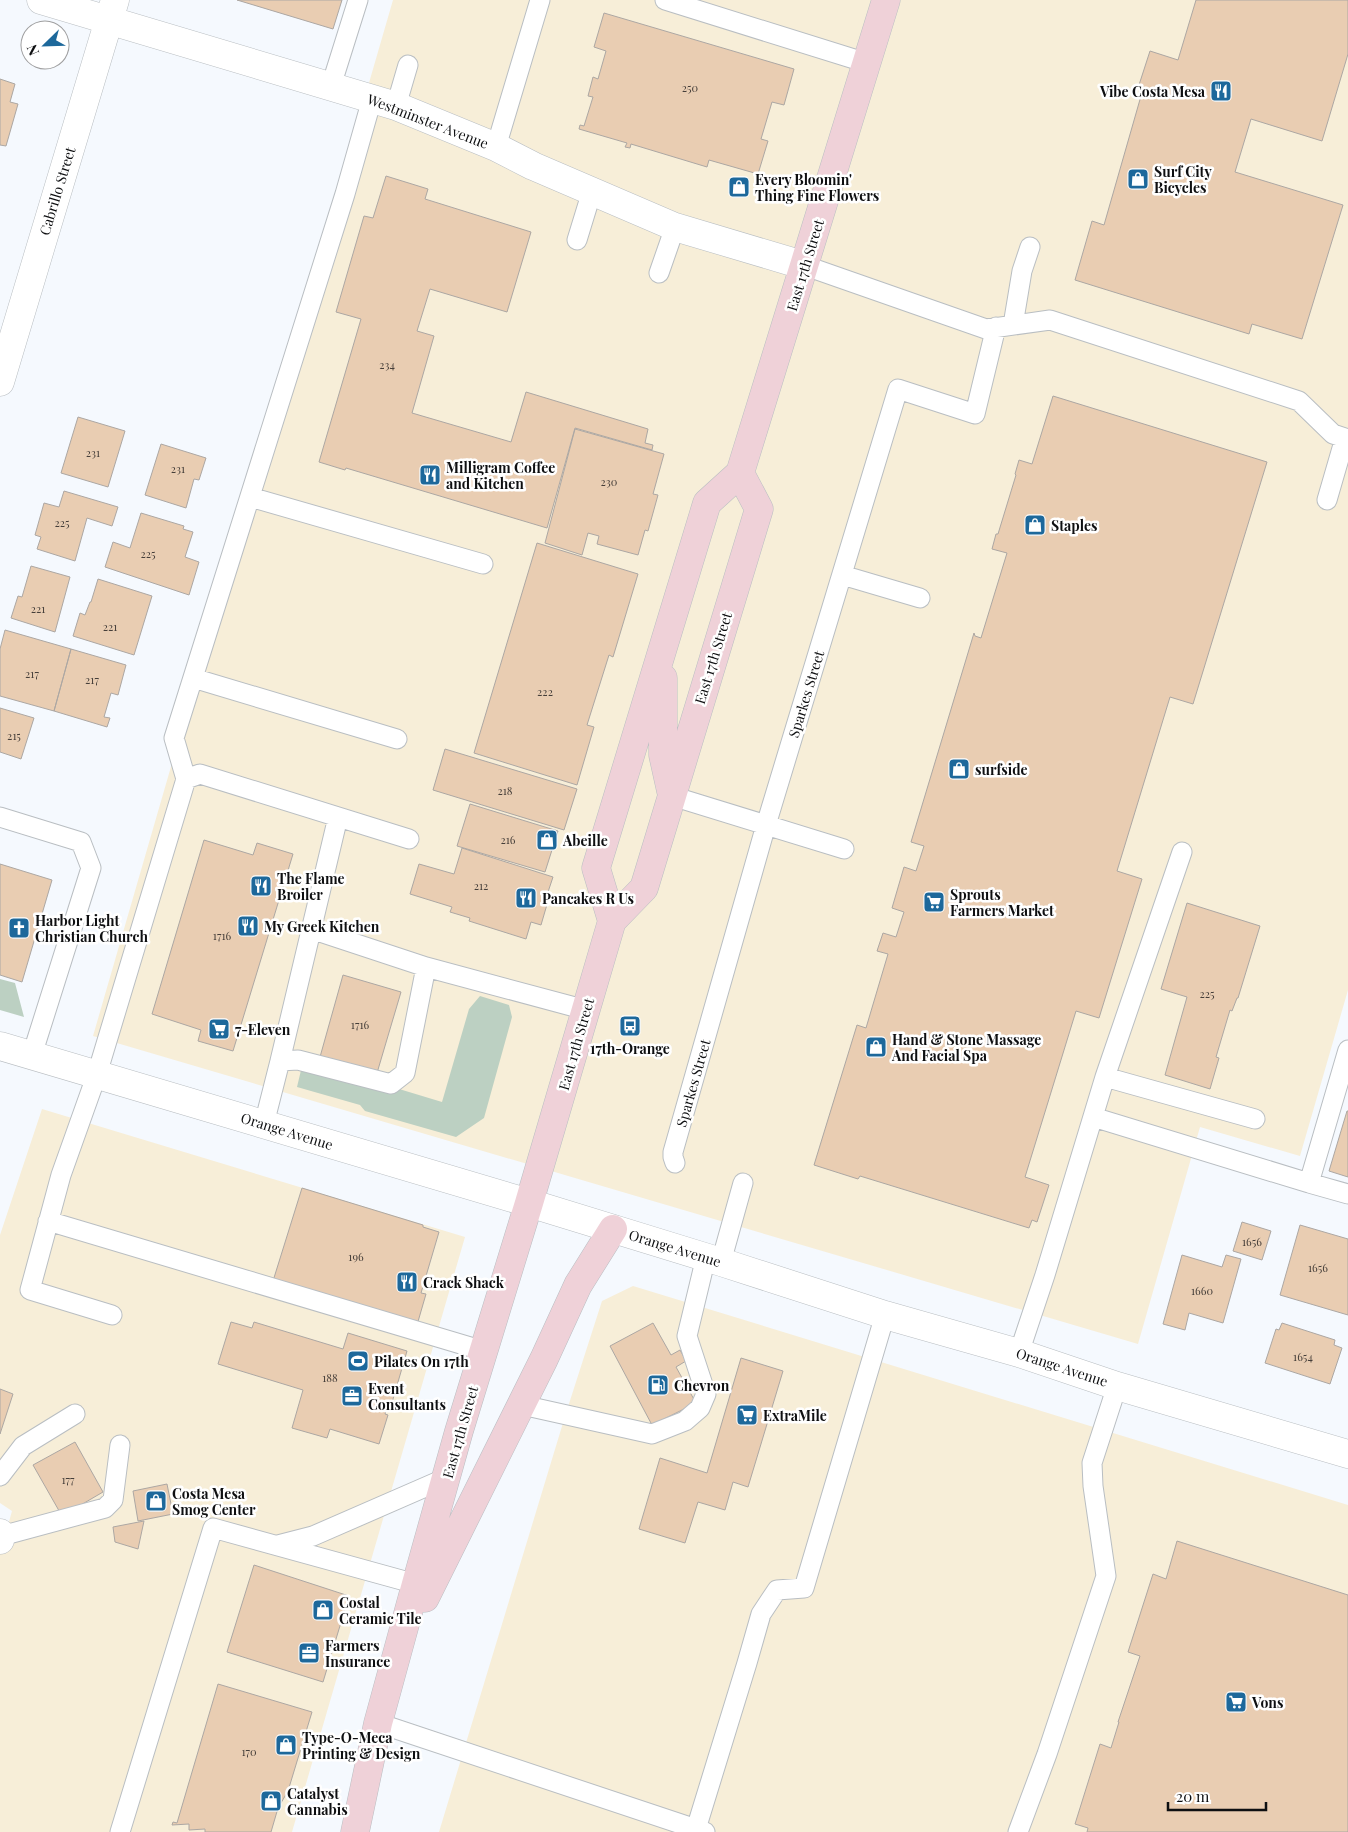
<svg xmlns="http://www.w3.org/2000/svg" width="1348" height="1832" viewBox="0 0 1348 1832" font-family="'Playfair Display',serif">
	<rect width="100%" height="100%" fill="#f5f9fe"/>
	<path fill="#f7eed8" d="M393 0H1348V990L1300 1156 1200 1127 1138 1344 93 1036Z
		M42 1109 465 1237 292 1832H0V1554L12 1511 0 1503V1235Z
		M633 1286 1348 1505V1832H439L566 1413 602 1301Z"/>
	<path fill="#bcd0c2" d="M0 979 15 983 24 1017 0 1010Z
		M480 996 509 1005 512 1017 484 1118 456 1137 365 1111 360 1105 297 1087 302 1066 310 1062 442 1102 469 1009Z"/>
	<path fill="#e9cdb2" stroke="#aca7a3" d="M237 0H342L333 29Z
		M1196 0H1348V54L1322 141 1251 119 1235 172 1343 205 1302 339 1252 324 1249 334 1075 280 1092 221 1104 225 1143 89 1138 88 1150 51 1178 60Z
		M604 13 794 69 784 105 772 102 761 139 768 141 758 174 709 160 707 167 631 144 630 148 625 147 627 143 579 129 580 125 584 126 593 97 588 96 593 77 598 79 606 51 594 47Z
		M0 79 15 84 10 102 18 104 6 146 0 145Z
		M386 176 428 189 425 199 531 232 507 312 430 289 417 331 434 336 412 413 511 442 526 392 648 429 645 443 653 445 652 450 575 428 547 528 346 468 345 470 319 462 361 319 336 312 364 216 373 218Z
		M1053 396 1267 462 1193 704 1170 697 1117 871 1142 879 1099 1018 1076 1011 1025 1177 1049 1185 1037 1222 1032 1220 1029 1228 860 1176 858 1179 814 1165 857 1025 866 1028 888 954 877 951 883 933 896 937 904 912 892 908 904 867 916 871 924 846 911 842 974 633 975 636 981 638 1007 553 992 549 996 534H998L1016 475 1015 474 1019 460 1032 464Z
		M78 417 125 431 108 487 61 473Z
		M575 429 664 454 653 494 658 495 648 531 645 530 638 555 597 544 599 536 588 533 582 555 545 543Z
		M161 444 206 458 199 480 194 479 186 508 145 495Z
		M64 491 118 507 112 526 87 518 75 561 37 549 41 537 35 535 44 503 59 507Z
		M141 513 184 526 183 529 193 532 185 557 199 562 189 595 105 567 113 542 130 548Z
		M537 543 638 574 613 657 609 655 587 725 594 727 577 785 474 753Z
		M31 566 70 577 55 632 11 618 18 596 22 597Z
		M98 579 152 596 134 655 73 636 80 613 85 615 90 602H91Z
		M5 630 71 649 54 711 0 696V649Z
		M71 649 126 665 118 695 111 693 104 717 110 718 107 727 54 711Z
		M0 708 34 718 21 759 0 752Z
		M445 749 577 789 564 830 433 790Z
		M470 804 558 831 545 872 457 846Z
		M204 840 253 855 257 843 293 854 233 1051 198 1041 201 1030 152 1014Z
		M462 848 553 877 545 901H548L541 925 531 922 526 939 469 921 470 918 450 912 452 907 410 894 419 864 454 874Z
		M0 864 52 880 22 982 0 975Z
		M1187 903 1260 926 1238 998H1237L1232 1011 1230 1010 1216 1057 1219 1058 1210 1089 1165 1075 1187 997 1161 989Z
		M343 975 401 992 377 1073 320 1057Z
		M1347 1111H1348V1177L1329 1171Z
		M302 1188 423 1225V1227L439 1232 421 1293 426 1294 417 1325 273 1281Z
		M1242 1222 1271 1231 1262 1260 1233 1251Z
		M1300 1225 1348 1239V1315L1280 1295Z
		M1182 1255 1222 1267 1226 1255 1241 1259 1223 1323 1189 1313 1185 1330 1163 1324Z
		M231 1322 252 1328 254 1322 343 1349 348 1333 407 1351 391 1406 388 1405 385 1414 388 1415 379 1444 330 1429 327 1438 292 1428 303 1390 218 1364Z
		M653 1323 671 1355 680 1350 686 1361 676 1367 696 1403 652 1425 610 1346Z
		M1282 1323 1335 1340 1334 1345 1342 1348 1330 1384 1265 1363 1276 1329 1279 1330Z
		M741 1358 783 1371 748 1487 733 1482 725 1510 698 1502 685 1543 639 1529 660 1458 707 1473Z
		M0 1389 13 1394 0 1434Z
		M75 1442 103 1492 62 1516 33 1465Z
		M167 1484 173 1514 138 1521 133 1491Z
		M144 1521 138 1549 115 1542 113 1527Z
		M1177 1541 1348 1595V1832H1087L1088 1828 1075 1824 1100 1744 1111 1748 1119 1722H1118L1140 1656 1128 1652 1153 1574 1166 1579Z
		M254 1565 349 1596 323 1682 227 1652Z
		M218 1684 312 1712 288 1791 278 1808 271 1832H205V1829L189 1830V1824L172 1825 173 1822 177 1823Z"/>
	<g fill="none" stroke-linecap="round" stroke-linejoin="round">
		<g stroke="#b9bec2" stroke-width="21">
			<path id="lane" d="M665 0 867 63
				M331 86 358 0
				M396 106 408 65
				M496 147 540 0
				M577 240 592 191
				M806 266 986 329 1050 320 1299 401 1333 434 1348 439
				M659 273 675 227
				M1013 325 1022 271 1030 247
				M250 497 483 564
				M1327 500 1345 438
				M842 575 920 598
				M193 678 397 739
				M186 779 174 738 345 194 372 99
				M672 796 844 849
				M0 817 81 842 91 868 32 1055
				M311 929 426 967
				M1348 1050 1309 1183 1348 1194
				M280 1061 338 817
				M1105 1077 1255 1119
				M1093 1117 1309 1183
				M264 1124 280 1061 298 1060 391 1084 405 1073 426 967 586 1010
				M675 1163 673 1157V1152L766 825 898 389 975 414 996 327
				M48 1221 484 1351
				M721 1262 743 1183
				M112 1315 30 1290 61 1175 97 1074 186 779 200 774 409 839
				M1019 1353 1045 1275 1105 1077 1182 852
				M522 1405 652 1434 685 1421 700 1408 706 1394 687 1336 706 1257
				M0 1476 23 1446 75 1414
				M1 1536 105 1508 113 1500 120 1445
				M278 1545 313 1536 446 1478
				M378 1723 705 1832
				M696 1829 747 1663 761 1614 777 1590 804 1588 885 1315
				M120 1832 213 1528 416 1584
				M1018 1832 1047 1754 1106 1576 1093 1486 1092 1463 1117 1386"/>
		</g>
		<g stroke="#b9bec2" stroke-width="29">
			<path id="street" d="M41 0 396 106 496 147 533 166 675 227 806 266
				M0 382 115 0
				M0 1046 529 1203 721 1262 885 1315 1019 1353 1117 1386 1348 1454
				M0 1533V1540"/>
		</g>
		<g stroke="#b9bec2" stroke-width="29">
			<path id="secondary" d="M663 678V755L671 791
				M612 921 596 868 707 503 740 473 886 0
				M425 1598 544 1359 578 1285 613 1229
				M355 1832 378 1723 416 1584 459 1431 529 1203 612 921 644 888 759 509 740 473"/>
		</g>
		<use href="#lane" stroke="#fff" stroke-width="19"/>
		<use href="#street" stroke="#fff" stroke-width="28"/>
		<use href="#secondary" stroke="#efd1d8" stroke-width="28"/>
	</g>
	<defs>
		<g id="restaurant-square" transform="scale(1.125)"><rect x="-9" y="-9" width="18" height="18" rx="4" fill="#1d689b" stroke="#fff"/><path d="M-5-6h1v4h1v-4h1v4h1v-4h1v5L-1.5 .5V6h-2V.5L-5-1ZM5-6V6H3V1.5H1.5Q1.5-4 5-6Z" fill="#fff"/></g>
		<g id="shop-square" transform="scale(1.125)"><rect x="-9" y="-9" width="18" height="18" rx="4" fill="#1d689b" stroke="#fff"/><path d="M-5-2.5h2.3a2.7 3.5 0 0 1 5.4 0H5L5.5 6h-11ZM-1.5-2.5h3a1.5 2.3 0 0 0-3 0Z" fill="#fff"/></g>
		<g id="supermarket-square" transform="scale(1.125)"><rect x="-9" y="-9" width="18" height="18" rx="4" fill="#1d689b" stroke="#fff"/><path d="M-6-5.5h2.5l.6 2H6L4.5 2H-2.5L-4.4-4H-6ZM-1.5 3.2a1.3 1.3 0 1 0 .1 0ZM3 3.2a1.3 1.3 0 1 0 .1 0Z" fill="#fff"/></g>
		<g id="church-square" transform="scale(1.125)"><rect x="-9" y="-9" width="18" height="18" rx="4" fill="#1d689b" stroke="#fff"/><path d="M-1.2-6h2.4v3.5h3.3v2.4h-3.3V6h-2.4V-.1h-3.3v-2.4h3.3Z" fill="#fff"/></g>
		<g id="bus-square" transform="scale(1.125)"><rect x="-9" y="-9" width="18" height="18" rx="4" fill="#1d689b" stroke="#fff"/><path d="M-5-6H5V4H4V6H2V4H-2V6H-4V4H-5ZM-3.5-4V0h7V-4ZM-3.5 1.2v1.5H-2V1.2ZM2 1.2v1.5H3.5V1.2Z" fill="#fff"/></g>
		<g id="stadium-square" transform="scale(1.125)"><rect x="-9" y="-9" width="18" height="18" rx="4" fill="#1d689b" stroke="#fff"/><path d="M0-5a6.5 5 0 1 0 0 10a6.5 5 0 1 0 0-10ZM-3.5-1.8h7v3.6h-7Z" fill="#fff"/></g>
		<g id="fuel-square" transform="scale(1.125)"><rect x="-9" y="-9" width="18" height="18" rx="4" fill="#1d689b" stroke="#fff"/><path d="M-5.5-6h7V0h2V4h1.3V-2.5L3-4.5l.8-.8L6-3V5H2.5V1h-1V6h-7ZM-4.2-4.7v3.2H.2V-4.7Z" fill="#fff"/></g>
		<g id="office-square" transform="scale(1.125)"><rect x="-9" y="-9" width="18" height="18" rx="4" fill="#1d689b" stroke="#fff"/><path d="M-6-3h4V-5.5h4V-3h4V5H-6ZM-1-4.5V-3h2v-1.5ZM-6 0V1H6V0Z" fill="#fff"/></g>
	</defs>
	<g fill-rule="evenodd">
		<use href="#restaurant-square" x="1221" y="91"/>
		<use href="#shop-square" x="1138" y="179"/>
		<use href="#shop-square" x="739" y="187"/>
		<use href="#restaurant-square" x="430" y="475"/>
		<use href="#shop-square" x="1035" y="525"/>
		<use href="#shop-square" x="959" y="769"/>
		<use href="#shop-square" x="547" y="840"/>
		<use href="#restaurant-square" x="261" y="886"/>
		<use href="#restaurant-square" x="526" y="898"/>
		<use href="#supermarket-square" x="934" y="902"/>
		<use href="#restaurant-square" x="248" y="926"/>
		<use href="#church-square" x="19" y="928"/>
		<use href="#bus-square" x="630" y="1026"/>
		<use href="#supermarket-square" x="219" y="1029"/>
		<use href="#shop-square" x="876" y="1047"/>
		<use href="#restaurant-square" x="407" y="1282"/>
		<use href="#stadium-square" x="358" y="1361"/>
		<use href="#fuel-square" x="658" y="1385"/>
		<use href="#office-square" x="352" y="1396"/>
		<use href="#supermarket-square" x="747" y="1415"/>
		<use href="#shop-square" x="156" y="1501"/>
		<use href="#shop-square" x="323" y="1610"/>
		<use href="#office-square" x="309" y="1653"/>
		<use href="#supermarket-square" x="1236" y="1702"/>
		<use href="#shop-square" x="286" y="1745"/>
		<use href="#shop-square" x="271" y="1801"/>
	</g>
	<g text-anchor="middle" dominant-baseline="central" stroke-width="5" stroke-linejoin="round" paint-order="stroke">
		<g font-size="11" fill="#453e39">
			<text x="690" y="87">250</text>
			<text x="387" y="364">234</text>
			<text x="93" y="452">231</text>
			<text x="178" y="468">231</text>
			<text x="609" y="481">230</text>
			<text x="62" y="522">225</text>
			<text x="148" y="553">225</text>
			<text x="38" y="608">221</text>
			<text x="110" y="626">221</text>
			<text x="32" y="673">217</text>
			<text x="92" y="679">217</text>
			<text x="545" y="691">222</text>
			<text x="14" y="735">215</text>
			<text x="505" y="790">218</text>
			<text x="508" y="839">216</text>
			<text x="481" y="885">212</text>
			<text x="222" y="935">1716</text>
			<text x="1207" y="993">225</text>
			<text x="360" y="1024">1716</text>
			<text x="1252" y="1241">1656</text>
			<text x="356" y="1256">196</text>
			<text x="1318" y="1267">1656</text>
			<text x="1202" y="1290">1660</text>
			<text x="1303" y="1356">1654</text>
			<text x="330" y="1377">188</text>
			<text x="68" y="1479">177</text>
			<text x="249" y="1751">170</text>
		</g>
		<g font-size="14" font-weight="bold" fill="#0e0f11" stroke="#fff" text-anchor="start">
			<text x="1205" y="91" text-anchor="end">Vibe Costa Mesa</text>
			<text x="1154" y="171">Surf City<tspan x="1154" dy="16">Bicycles</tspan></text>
			<text x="755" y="179">Every Bloomin'<tspan x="755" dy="16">Thing Fine Flowers</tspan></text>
			<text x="446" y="467">Milligram Coffee<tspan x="446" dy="16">and Kitchen</tspan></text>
			<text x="1051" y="525">Staples</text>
			<text x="975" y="769">surfside</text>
			<text x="563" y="840">Abeille</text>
			<text x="277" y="878">The Flame<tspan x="277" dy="16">Broiler</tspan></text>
			<text x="950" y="894">Sprouts<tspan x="950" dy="16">Farmers Market</tspan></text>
			<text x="542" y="898">Pancakes R Us</text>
			<text x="35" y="920">Harbor Light<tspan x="35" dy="16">Christian Church</tspan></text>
			<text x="264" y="926">My Greek Kitchen</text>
			<text x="235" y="1029">7-Eleven</text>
			<text x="892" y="1039">Hand &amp; Stone Massage<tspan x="892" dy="16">And Facial Spa</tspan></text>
			<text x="630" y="1048" text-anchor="middle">17th-Orange</text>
			<text x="423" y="1282">Crack Shack</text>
			<text x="374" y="1361">Pilates On 17th</text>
			<text x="674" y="1385">Chevron</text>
			<text x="368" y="1388">Event<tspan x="368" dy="16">Consultants</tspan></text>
			<text x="763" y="1415">ExtraMile</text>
			<text x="172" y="1493">Costa Mesa<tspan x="172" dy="16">Smog Center</tspan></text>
			<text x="339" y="1602">Costal<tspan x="339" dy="16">Ceramic Tile</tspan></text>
			<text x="325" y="1645">Farmers<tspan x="325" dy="16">Insurance</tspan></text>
			<text x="1252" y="1702">Vons</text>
			<text x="302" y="1737">Type-O-Meca<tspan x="302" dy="16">Printing &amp; Design</tspan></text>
			<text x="287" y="1793">Catalyst<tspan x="287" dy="16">Cannabis</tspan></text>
		</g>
		<g font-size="14" fill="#0e0f11" stroke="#fff">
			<text transform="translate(428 121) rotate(21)">Westminster Avenue</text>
			<text transform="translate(57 191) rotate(-73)">Cabrillo Street</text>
			<text transform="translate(805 265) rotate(-73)">East 17th Street</text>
			<text transform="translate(713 658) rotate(-73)">East 17th Street</text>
			<text transform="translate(806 694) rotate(-73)">Sparkes Street</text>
			<text transform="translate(576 1044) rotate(-74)">East 17th Street</text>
			<text transform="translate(693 1083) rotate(-74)">Sparkes Street</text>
			<text transform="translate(287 1131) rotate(17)">Orange Avenue</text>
			<text transform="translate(675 1248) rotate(17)">Orange Avenue</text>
			<text transform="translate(1062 1367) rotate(18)">Orange Avenue</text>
			<text transform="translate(460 1432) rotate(-74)">East 17th Street</text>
		</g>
	</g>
	<g transform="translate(45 45) rotate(247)"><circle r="24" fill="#ffffff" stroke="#9f9fa0"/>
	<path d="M0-4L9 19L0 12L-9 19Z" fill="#1d689b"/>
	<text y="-8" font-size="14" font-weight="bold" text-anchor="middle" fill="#0e0f11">N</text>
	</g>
	<path d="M1168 1802v8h98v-8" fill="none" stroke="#0e0f11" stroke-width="2.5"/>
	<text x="1176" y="1802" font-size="15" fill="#0e0f11" stroke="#ffffff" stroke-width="4" paint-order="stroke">20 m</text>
</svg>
